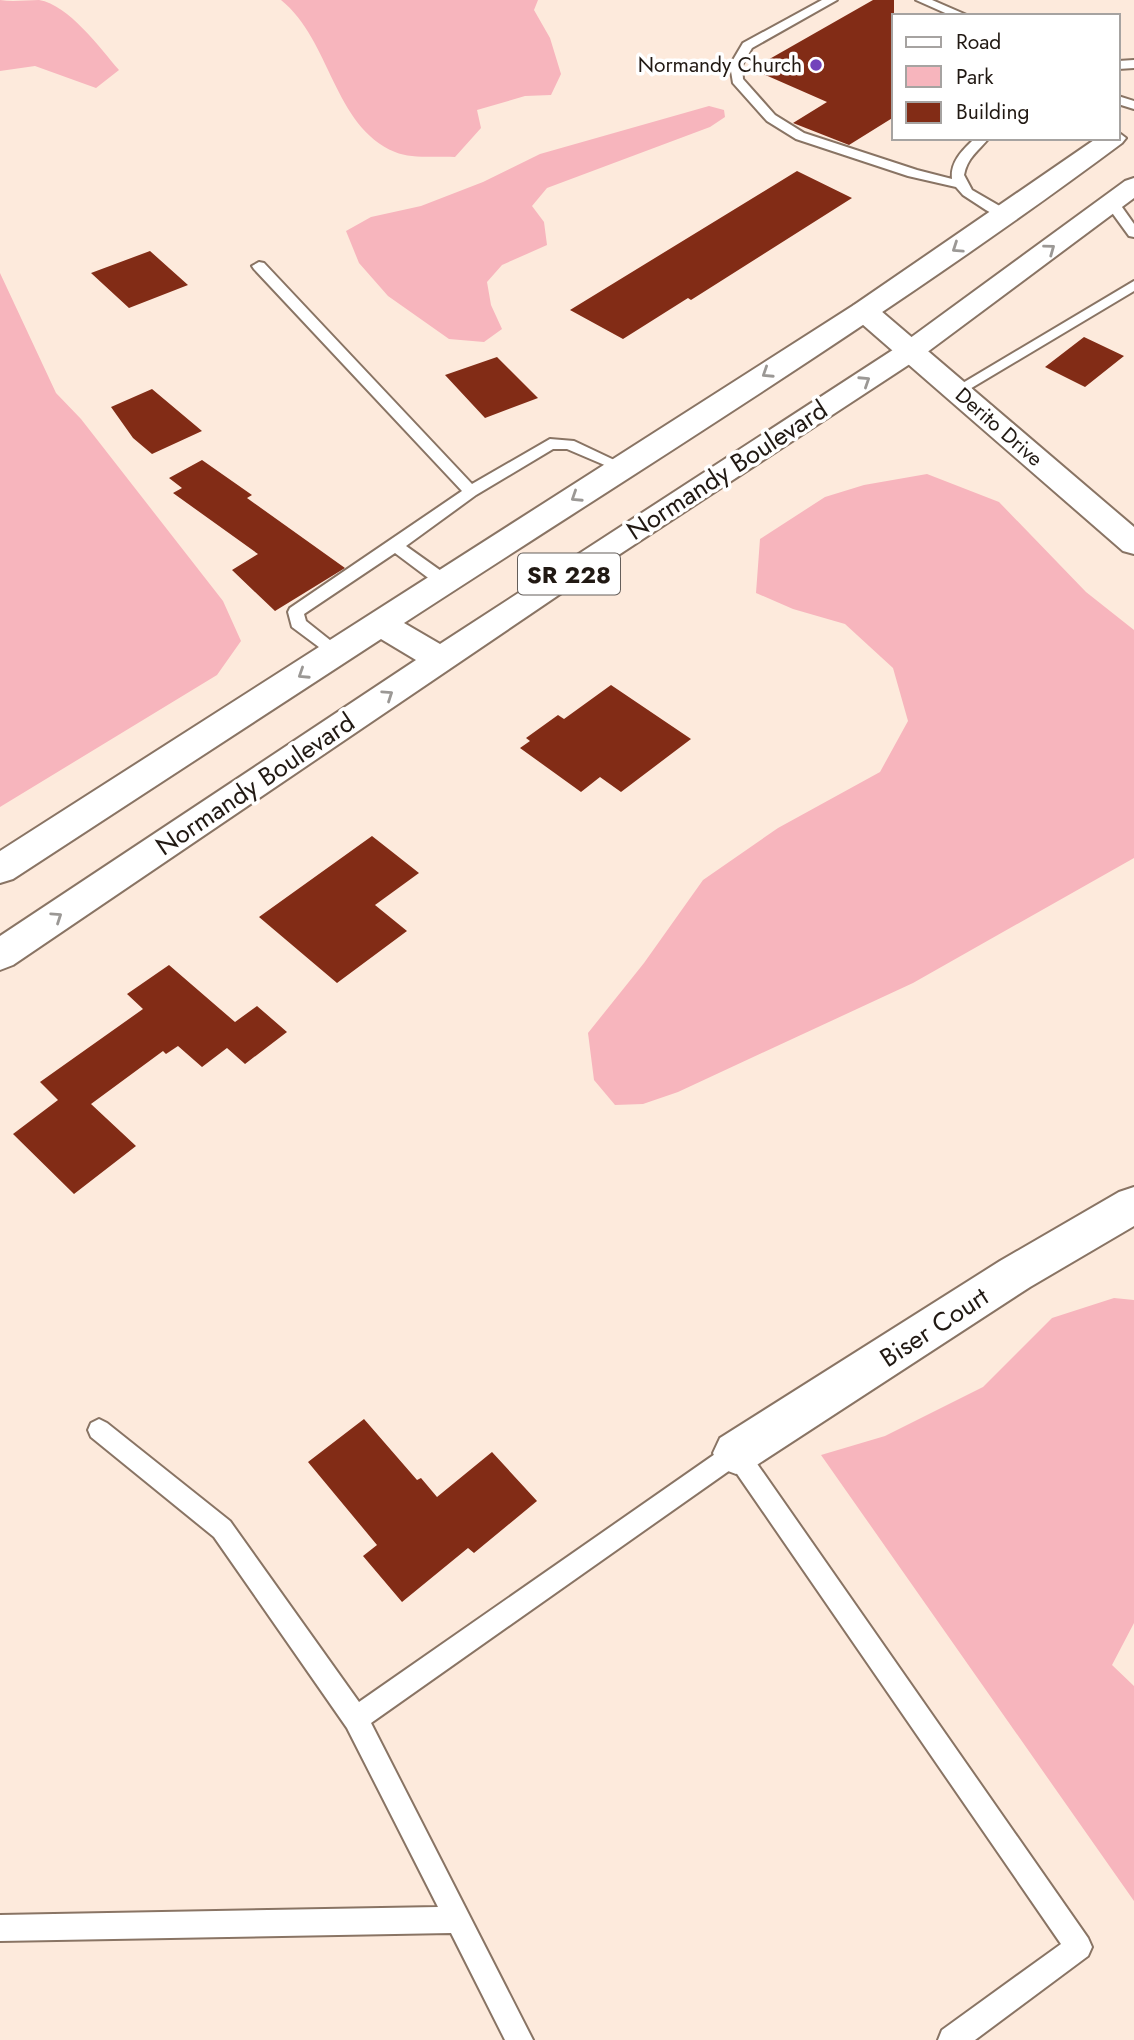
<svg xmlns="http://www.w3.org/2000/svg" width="1134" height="2040" viewBox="0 0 1134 2040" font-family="Jost,sans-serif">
	<rect width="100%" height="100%" fill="#fdeadc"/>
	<path fill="#f7b5bd" d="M0 0C13 2 27 0 39 0 69 5 100 48 119 70L96 88 35 66 0 71Z
		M281 0H538L534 10 550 38 561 74 551 95 525 96 477 110 481 128 455 157C437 156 411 159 395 152 333 126 331 40 281 0Z
		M709 106 724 110 725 117 710 127 547 188 532 206 544 222 547 245 502 265 487 282 491 305 502 329 484 342 449 339 388 296 359 263 346 231 371 217 421 206 483 182 540 154Z
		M0 273 56 393 81 419 223 601 241 641 217 675 0 807Z
		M927 474 999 502 1086 592 1134 630V858L913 983 678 1092 643 1104 615 1105 594 1080 588 1033 644 963 703 880 778 828 880 772 908 721 893 668 845 624 793 609 756 593 760 539 825 497 864 485Z
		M1114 1298 1134 1300V1623L1112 1665 1134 1686V1901L821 1455 885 1436 983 1387 1052 1318Z"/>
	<path fill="#822c16" d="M873 0H894V117L849 145 793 123 827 102 752 69Z
		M797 171 852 198 691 300 688 298 623 339 570 310Z
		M150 251 188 285 129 308 91 273Z
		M1084 337 1124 356 1085 387 1045 367Z
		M497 357 538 398 485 418 445 375Z
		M152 389 202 431 152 454 133 438 111 407Z
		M202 460 252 495 247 498 345 568 275 611 232 570 258 554 173 493 182 488 169 478Z
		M611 685 691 739 621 792 600 777 581 792 520 748 530 741 526 738 558 715 564 719Z
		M372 836 419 873 375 905 407 931 337 983 259 917Z
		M169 965 235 1022 257 1006 287 1032 245 1064 227 1048 202 1067 178 1046 166 1054 163 1051 91 1104 136 1146 74 1194 13 1134 58 1100 40 1082 143 1009 127 994Z
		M364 1419 417 1480 421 1478 437 1497 492 1452 537 1501 474 1553 468 1548 402 1602 363 1556 377 1545 308 1462Z"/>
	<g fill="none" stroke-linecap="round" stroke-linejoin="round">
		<g stroke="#897464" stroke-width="4">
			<path id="service" d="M822 0H837L752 48 742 65 743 79 775 115 804 133 917 170 952 179C950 161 964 149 975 138H989C978 151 967 158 964 175L972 190 1010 212V218H1000L986 210 963 195 956 187 908 176 796 139 767 121 733 83 730 65 743 43Z
				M916 0H932L969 16H952Z
				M1134 60V68L1118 69V61Z
				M1118 96 1134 101V109L1118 104Z
				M1112 199 1117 200 1134 224V237L1129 236 1105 203Z
				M259 262 264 263 472 484 550 439 574 441 629 467 621 472 567 449H553L476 495 406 546 451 578 453 582 451 586H439L395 553 304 614 306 621 345 652 337 658 331 656 292 627 288 612 290 608 462 491 254 269 252 266Z
				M1134 281V291L963 393 958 394 951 390Z
				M99 1419 107 1423 230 1521 359 1702 728 1445 736 1442 744 1445 1088 1938 1092 1947 1088 1956 975 2040H938L942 2030 1061 1944 733 1468 371 1723 533 2040H505L451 1933 0 1941V1915L438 1907 347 1728 214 1537 91 1437 88 1430 91 1423Z"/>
		</g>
		<g stroke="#897464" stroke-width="4">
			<path id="minor" d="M864 303 874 305 1134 527V554L1123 551 854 317 850 311 854 305Z
				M1134 1187V1226L1030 1287 752 1468 736 1474 720 1468 713 1453 720 1438 1000 1261 1119 1192Z"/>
		</g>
		<g stroke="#897464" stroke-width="4">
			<path id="primary" d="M1118 132 1126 138 1122 143C891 315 645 466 404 623L440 644 902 344 1125 181 1134 178V198L922 356 594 571 13 965 0 970V936L416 660 381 639 13 879 0 883V851L854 305 1097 138H1118Z"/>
		</g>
		<use href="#service" fill="#fff" fill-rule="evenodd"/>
		<use href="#minor" fill="#fff" fill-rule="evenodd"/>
		<use href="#primary" fill="#fff" fill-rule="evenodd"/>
	</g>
	<defs><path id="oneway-chevron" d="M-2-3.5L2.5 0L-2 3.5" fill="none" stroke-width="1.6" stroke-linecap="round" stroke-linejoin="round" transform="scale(1.75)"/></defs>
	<g stroke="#9b9895">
		<use href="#oneway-chevron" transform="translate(957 248) rotate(146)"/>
		<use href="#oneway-chevron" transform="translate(1050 249) rotate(-36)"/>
		<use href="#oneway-chevron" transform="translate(767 373) rotate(147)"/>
		<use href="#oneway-chevron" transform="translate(865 381) rotate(-33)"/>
		<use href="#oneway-chevron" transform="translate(576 497) rotate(147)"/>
		<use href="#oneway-chevron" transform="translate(303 674) rotate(147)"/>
		<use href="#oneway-chevron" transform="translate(388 695) rotate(-34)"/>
		<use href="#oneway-chevron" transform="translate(57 917) rotate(-34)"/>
	</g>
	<circle fill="#7243bb" stroke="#fff" stroke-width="2.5" cx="816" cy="65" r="7"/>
	<g text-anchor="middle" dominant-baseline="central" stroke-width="7" stroke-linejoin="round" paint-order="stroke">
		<g font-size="21" fill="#211913" stroke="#fff" text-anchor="end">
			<text x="802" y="65">Normandy Church</text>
		</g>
		<g font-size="21" fill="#211913" stroke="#fff">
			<text transform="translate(999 427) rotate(41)">Derito Drive</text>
		</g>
		<rect fill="#fff" stroke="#645e5a" stroke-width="2" x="518" y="553.5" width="102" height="41" rx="5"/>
		<g font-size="24" font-weight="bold" fill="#211913">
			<text x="569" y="574">SR 228</text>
		</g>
		<g font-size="26" fill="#211913" stroke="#fff">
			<text transform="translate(727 470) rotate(-33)">Normandy Boulevard</text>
			<text transform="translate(255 784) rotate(-34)">Normandy Boulevard</text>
			<text transform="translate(934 1327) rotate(-33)">Biser Court</text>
		</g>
	</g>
	<rect x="892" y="14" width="228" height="126" fill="#ffffff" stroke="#a6a3a1" stroke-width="2"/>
	<rect x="906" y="37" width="35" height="10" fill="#ffffff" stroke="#a6a3a1" stroke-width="2"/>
	<text x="956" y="49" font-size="21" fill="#211913">Road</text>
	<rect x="906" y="66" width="35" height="21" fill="#f7b5bd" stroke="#a6a3a1" stroke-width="2"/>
	<text x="956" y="84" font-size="21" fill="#211913">Park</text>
	<rect x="906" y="102" width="35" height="21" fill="#822c16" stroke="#a6a3a1" stroke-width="2"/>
	<text x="956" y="119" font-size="21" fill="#211913">Building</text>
</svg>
